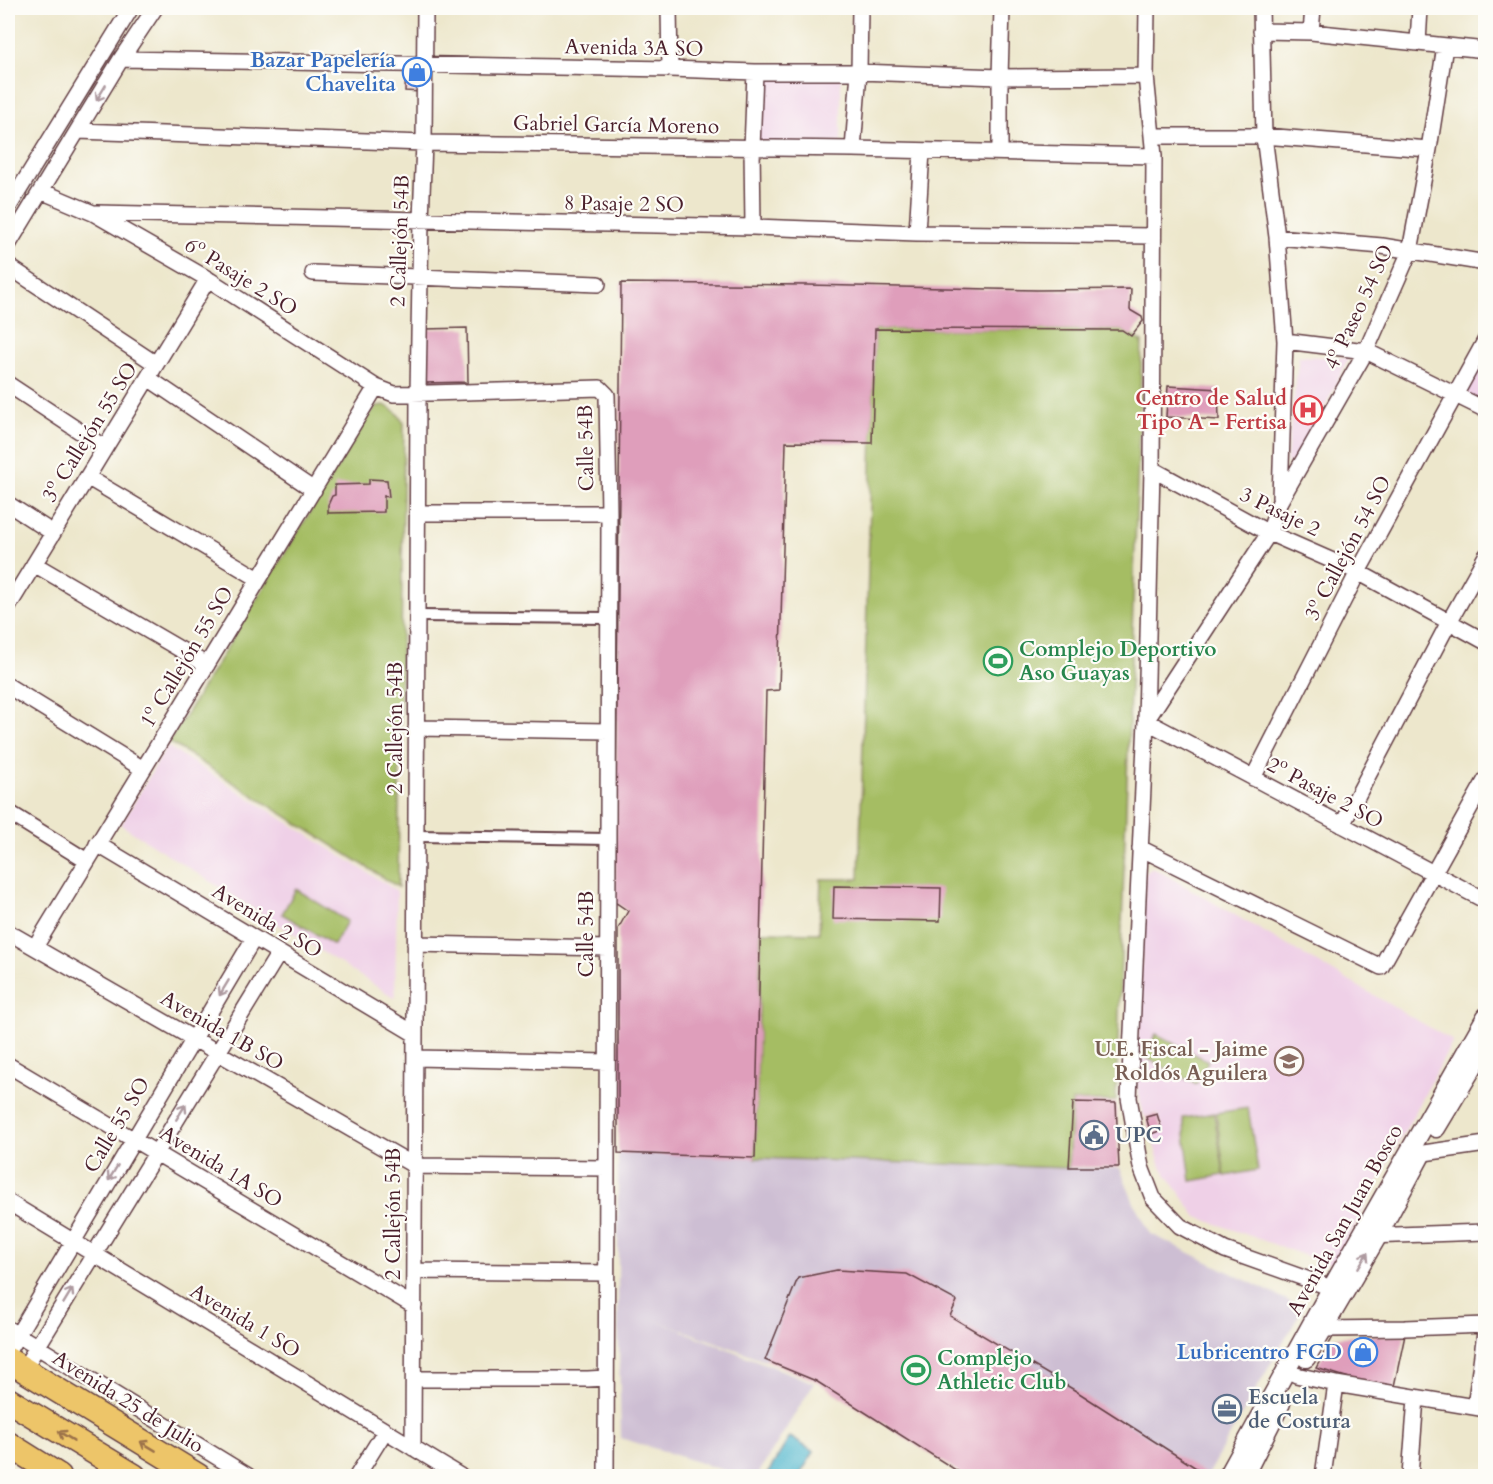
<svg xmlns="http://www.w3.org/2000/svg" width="1493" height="1484" viewBox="0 0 1493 1484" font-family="Cardo,serif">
	<rect width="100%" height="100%" fill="#fdfcf7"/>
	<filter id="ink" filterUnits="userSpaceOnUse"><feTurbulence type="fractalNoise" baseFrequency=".0167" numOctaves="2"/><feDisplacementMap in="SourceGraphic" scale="12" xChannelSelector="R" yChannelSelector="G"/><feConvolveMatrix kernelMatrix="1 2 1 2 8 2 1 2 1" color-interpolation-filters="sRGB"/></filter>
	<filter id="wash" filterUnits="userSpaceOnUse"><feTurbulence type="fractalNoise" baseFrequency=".008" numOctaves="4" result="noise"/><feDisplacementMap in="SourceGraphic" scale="24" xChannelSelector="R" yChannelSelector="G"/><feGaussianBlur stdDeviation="1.35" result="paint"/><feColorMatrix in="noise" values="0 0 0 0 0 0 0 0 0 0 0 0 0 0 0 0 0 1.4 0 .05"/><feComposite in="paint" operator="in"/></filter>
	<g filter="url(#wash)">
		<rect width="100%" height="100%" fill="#ede7cc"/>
		<path fill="#efd0e7" d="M760 76H841V143H757Z
			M1485 355V403L1464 394Z
			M1299 356 1349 358 1296 466 1286 462Z
			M167 746 397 891 395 998 121 825Z
			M1152 867 1453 1041 1336 1261 1329 1264 1197 1217 1161 1167 1151 1135 1163 1130 1158 1113 1144 1117 1136 1082 1145 874Z"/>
		<path fill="#cdbed3" d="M618 1153 1068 1168H1120L1134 1203 1151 1234 1303 1308 1207 1475 1076 1391 950 1316 957 1301 907 1274 837 1270 798 1278 765 1360 652 1319 814 1383 757 1476H742L621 1438 618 1307Z"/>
		<path fill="#a5bd63" stroke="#786e47" stroke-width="1.5" d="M875 329 1122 330 1142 342 1116 1101H1072L1068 1168 755 1158 761 932 819 933 821 879H859Z
			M385 405 397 413 404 423 398 887 169 742 371 413 377 406Z
			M296 889 347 921 334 945 282 914Z
			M1156 1034 1208 1061 1196 1084 1144 1057Z
			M1248 1108 1258 1170 1225 1176 1216 1113Z
			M1214 1113 1224 1175 1191 1181 1183 1118Z"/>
		<path fill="#4eb5cc" stroke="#4c6a7c" stroke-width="1.5" d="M790 1437 814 1452 799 1476H766Z"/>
		<g id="blocks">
			<path fill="#df9ebb" d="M406 69H422L421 92 405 91Z
				M621 283 808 285 1037 290 1131 289 1130 310 1142 317 1143 321 1131 336 1122 330 875 329 872 443 786 442 779 690 766 691 755 1158 618 1153V929L628 911 615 902Z
				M467 328 468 382 424 383 425 329Z
				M1168 386 1218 389 1219 420 1166 417Z
				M369 479 387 480 389 497 384 496V512L328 513V505L332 496 335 495V485L369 484Z
				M834 886 941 888 940 921 833 919Z
				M1073 1102 1116 1103 1119 1167H1069Z
				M1157 1114 1162 1130 1151 1134 1146 1117Z
				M837 1270 907 1274 957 1301 950 1316 1076 1391 1207 1475 1206 1476H965L816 1381 765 1360 798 1278Z
				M1405 1335 1393 1391 1316 1368 1333 1337Z"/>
		</g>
	</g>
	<g filter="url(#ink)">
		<use href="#blocks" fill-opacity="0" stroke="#623d43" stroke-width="1.5"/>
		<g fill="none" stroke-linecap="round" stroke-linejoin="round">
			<g stroke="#623d43" stroke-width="14">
				<path id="pedestrian" d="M417 616 608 618
					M416 836 608 839"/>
			</g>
			<g stroke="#623d43" stroke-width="18">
				<path id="minor" d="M669 8 670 69
					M1147 8 1146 76 1154 156 1152 469 1146 721 1129 1098 1141 1167 1153 1198 1180 1226 1225 1250 1340 1291
					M1261 8 1264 136 1277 237 1285 341 1280 498
					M1261 31 1311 32 1486 50
					M1311 32 1313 8
					M1418 43 1420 8
					M1445 46 1429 149 1410 251 1366 351 1280 501 1269 533 1146 721 1486 901
					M121 59 670 69 755 72H859L1000 77 1146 76
					M78 131 424 143 853 149 1154 156
					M1153 136H1264L1429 149
					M853 149 859 72 860 8
					M1000 152V77L1002 8
					M41 191 93 213 208 279 376 387 394 394 600 388 607 395 609 513 606 1476
					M8 208 131 8
					M96 213 753 227 917 233 1153 236
					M753 227 752 148 755 72
					M917 233 922 151
					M1277 237 1382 246 1486 263
					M8 245 121 59 155 8
					M8 266 156 364
					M313 273 598 284
					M1285 341 1366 351 1486 410
					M148 378 314 490
					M8 384 105 448
					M1152 469 1269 533 1358 572 1486 642
					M87 477 259 579
					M8 504 53 533
					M417 513H609
					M34 564 207 665
					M8 607 208 279
					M8 686 143 769
					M416 728 608 731
					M1253 778 1358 572 1486 339
					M8 812 87 861
					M1342 825 1449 622 1486 556
					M97 844 415 1034
					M1140 848 1381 967 1486 779
					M8 932 415 1166 607 1168
					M415 944 607 948
					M35 947 376 387
					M415 1058 607 1062
					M8 1065 414 1306
					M1410 1155 1486 1144
					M8 1202 460 1476
					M1367 1236 1486 1232
					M414 1271 606 1273
					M8 1329 248 1476
					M1324 1329 1405 1328 1486 1325
					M8 1351 254 938
					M23 1370 279 953
					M1296 1375 1336 1384 1486 1409
					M414 1379H588L606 1378
					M1475 1407 1486 1325
					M413 1448 418 393 421 220 424 143 425 8
					M357 1476 385 1431
					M1323 1476 1336 1384
					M1410 1476 1416 1398"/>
			</g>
			<g stroke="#623d43" stroke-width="21">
				<path id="tertiary" d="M1436 1128 1486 1045
					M1306 1358 1377 1237 1421 1155
					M1228 1476 1331 1289 1486 1017
					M1244 1476 1281 1403"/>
			</g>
			<g stroke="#623d43" stroke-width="27">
				<path id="primary" d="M8 1360 198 1476
					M8 1400 134 1476
					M8 1444 59 1476"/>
			</g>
			<use href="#pedestrian" stroke="#fff" stroke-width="10"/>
			<use href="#minor" stroke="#fff" stroke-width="15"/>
			<use href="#tertiary" stroke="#fff" stroke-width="18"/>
			<use href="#primary" stroke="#edc569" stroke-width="24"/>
		</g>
		<defs><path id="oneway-shaft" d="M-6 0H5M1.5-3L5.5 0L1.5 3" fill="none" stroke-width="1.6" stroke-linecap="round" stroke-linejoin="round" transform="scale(1.5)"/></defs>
		<g stroke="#ae9aa0">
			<use href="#oneway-shaft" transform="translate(101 93) rotate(121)"/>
			<use href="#oneway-shaft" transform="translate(224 988) rotate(121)"/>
			<use href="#oneway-shaft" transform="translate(181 1112) rotate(-58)"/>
			<use href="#oneway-shaft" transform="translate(113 1173) rotate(121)"/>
			<use href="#oneway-shaft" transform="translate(1363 1260) rotate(-59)"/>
			<use href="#oneway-shaft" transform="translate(68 1296) rotate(-59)"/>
		</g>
		<g stroke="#9c724a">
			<use href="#oneway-shaft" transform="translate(66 1436) rotate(-149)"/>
			<use href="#oneway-shaft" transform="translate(148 1446) rotate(-149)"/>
		</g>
	</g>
	<defs>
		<g id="shop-ring" transform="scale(1.5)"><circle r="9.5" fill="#fdfcf7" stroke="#3f7fe0" stroke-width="1.5"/><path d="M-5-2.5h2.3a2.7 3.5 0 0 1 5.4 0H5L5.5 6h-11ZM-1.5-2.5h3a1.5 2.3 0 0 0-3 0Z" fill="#3f7fe0"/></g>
		<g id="hospital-ring" transform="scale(1.5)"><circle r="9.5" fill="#fdfcf7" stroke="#e0444e" stroke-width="1.5"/><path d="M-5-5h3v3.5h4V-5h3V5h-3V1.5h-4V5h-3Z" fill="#e0444e"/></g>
		<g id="stadium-ring" transform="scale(1.5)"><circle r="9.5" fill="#fdfcf7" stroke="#2e9e5b" stroke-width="1.5"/><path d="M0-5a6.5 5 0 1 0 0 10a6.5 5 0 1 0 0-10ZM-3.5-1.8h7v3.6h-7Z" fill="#2e9e5b"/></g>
		<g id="school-ring" transform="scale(1.5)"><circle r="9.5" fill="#fdfcf7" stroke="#8d6e63" stroke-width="1.5"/><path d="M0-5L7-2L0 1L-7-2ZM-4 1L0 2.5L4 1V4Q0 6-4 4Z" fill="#8d6e63"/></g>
		<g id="civic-ring" transform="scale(1.5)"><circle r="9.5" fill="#fdfcf7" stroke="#5c6f8a" stroke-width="1.5"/><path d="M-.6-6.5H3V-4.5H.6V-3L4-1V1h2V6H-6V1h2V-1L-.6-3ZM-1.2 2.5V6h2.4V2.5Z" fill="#5c6f8a"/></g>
		<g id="office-ring" transform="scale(1.5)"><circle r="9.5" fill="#fdfcf7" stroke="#5c6f8a" stroke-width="1.5"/><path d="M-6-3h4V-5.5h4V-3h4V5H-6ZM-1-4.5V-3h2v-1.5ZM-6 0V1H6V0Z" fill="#5c6f8a"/></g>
	</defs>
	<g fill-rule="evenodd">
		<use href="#shop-ring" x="417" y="72"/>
		<use href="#hospital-ring" x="1308" y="410"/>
		<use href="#stadium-ring" x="998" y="661"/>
		<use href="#school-ring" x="1289" y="1061"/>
		<use href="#civic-ring" x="1094" y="1135"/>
		<use href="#shop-ring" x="1363" y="1352"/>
		<use href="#stadium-ring" x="916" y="1370"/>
		<use href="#office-ring" x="1227" y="1409"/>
	</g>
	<g text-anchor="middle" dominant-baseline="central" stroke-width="4.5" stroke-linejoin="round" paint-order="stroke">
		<g font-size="21" fill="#4a1f2b" stroke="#fdfcf7">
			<text transform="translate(634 48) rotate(1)">Avenida 3A SO</text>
			<text transform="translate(616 125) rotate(1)">Gabriel García Moreno</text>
			<text transform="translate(624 204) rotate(1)">8 Pasaje 2 SO</text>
			<text transform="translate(400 241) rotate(-88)">2 Callejón 54B</text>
			<text transform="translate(241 277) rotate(32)">6º Pasaje 2 SO</text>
			<text transform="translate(1359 307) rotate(-65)">4º Paseo 54 SO</text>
			<text transform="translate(90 432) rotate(-58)">3º Callejón 55 SO</text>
			<text transform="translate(586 448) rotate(-91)">Calle 54B</text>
			<text transform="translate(1280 512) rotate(26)">3 Pasaje 2</text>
			<text transform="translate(1348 548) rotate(-62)">3º Callejón 54 SO</text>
			<text transform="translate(187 657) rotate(-59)">1º Callejón 55 SO</text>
			<text transform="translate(395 728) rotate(-90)">2 Callejón 54B</text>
			<text transform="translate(1325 793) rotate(28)">2º Pasaje 2 SO</text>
			<text transform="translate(267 921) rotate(31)">Avenida 2 SO</text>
			<text transform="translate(586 934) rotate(-90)">Calle 54B</text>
			<text transform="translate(222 1031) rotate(30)">Avenida 1B SO</text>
			<text transform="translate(117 1125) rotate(-59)">Calle 55 SO</text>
			<text transform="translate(221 1167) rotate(31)">Avenida 1A SO</text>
			<text transform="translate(393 1214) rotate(-90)">2 Callejón 54B</text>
			<text transform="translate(1345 1220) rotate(-61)">Avenida San Juan Bosco</text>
			<text transform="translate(245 1321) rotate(31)">Avenida 1 SO</text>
			<text transform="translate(128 1402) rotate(32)">Avenida 25 de Julio</text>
		</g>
		<g font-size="21" font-weight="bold" fill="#366cbe" stroke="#fdfcf7" text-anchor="end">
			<text x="396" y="60">Bazar Papelería<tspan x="396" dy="24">Chavelita</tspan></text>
			<text x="1342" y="1352">Lubricentro FCD</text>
		</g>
		<g font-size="21" font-weight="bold" fill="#be3a42" stroke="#fdfcf7" text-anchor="end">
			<text x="1287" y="398">Centro de Salud<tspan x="1287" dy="24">Tipo A - Fertisa</tspan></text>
		</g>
		<g font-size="21" font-weight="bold" fill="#27864d" stroke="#fdfcf7" text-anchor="start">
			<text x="1019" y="649">Complejo Deportivo<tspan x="1019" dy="24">Aso Guayas</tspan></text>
			<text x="937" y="1358">Complejo<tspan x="937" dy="24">Athletic Club</tspan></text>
		</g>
		<g font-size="21" font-weight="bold" fill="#785e54" stroke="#fdfcf7" text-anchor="end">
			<text x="1268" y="1049">U.E. Fiscal - Jaime<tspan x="1268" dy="24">Roldós Aguilera</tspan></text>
		</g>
		<g font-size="21" font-weight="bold" fill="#4e5e75" stroke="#fdfcf7" text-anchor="start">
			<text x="1115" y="1135">UPC</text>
			<text x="1248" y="1397">Escuela<tspan x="1248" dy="24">de Costura</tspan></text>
		</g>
	</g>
	<rect width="1493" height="1484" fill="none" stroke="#fdfcf7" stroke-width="30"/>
</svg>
